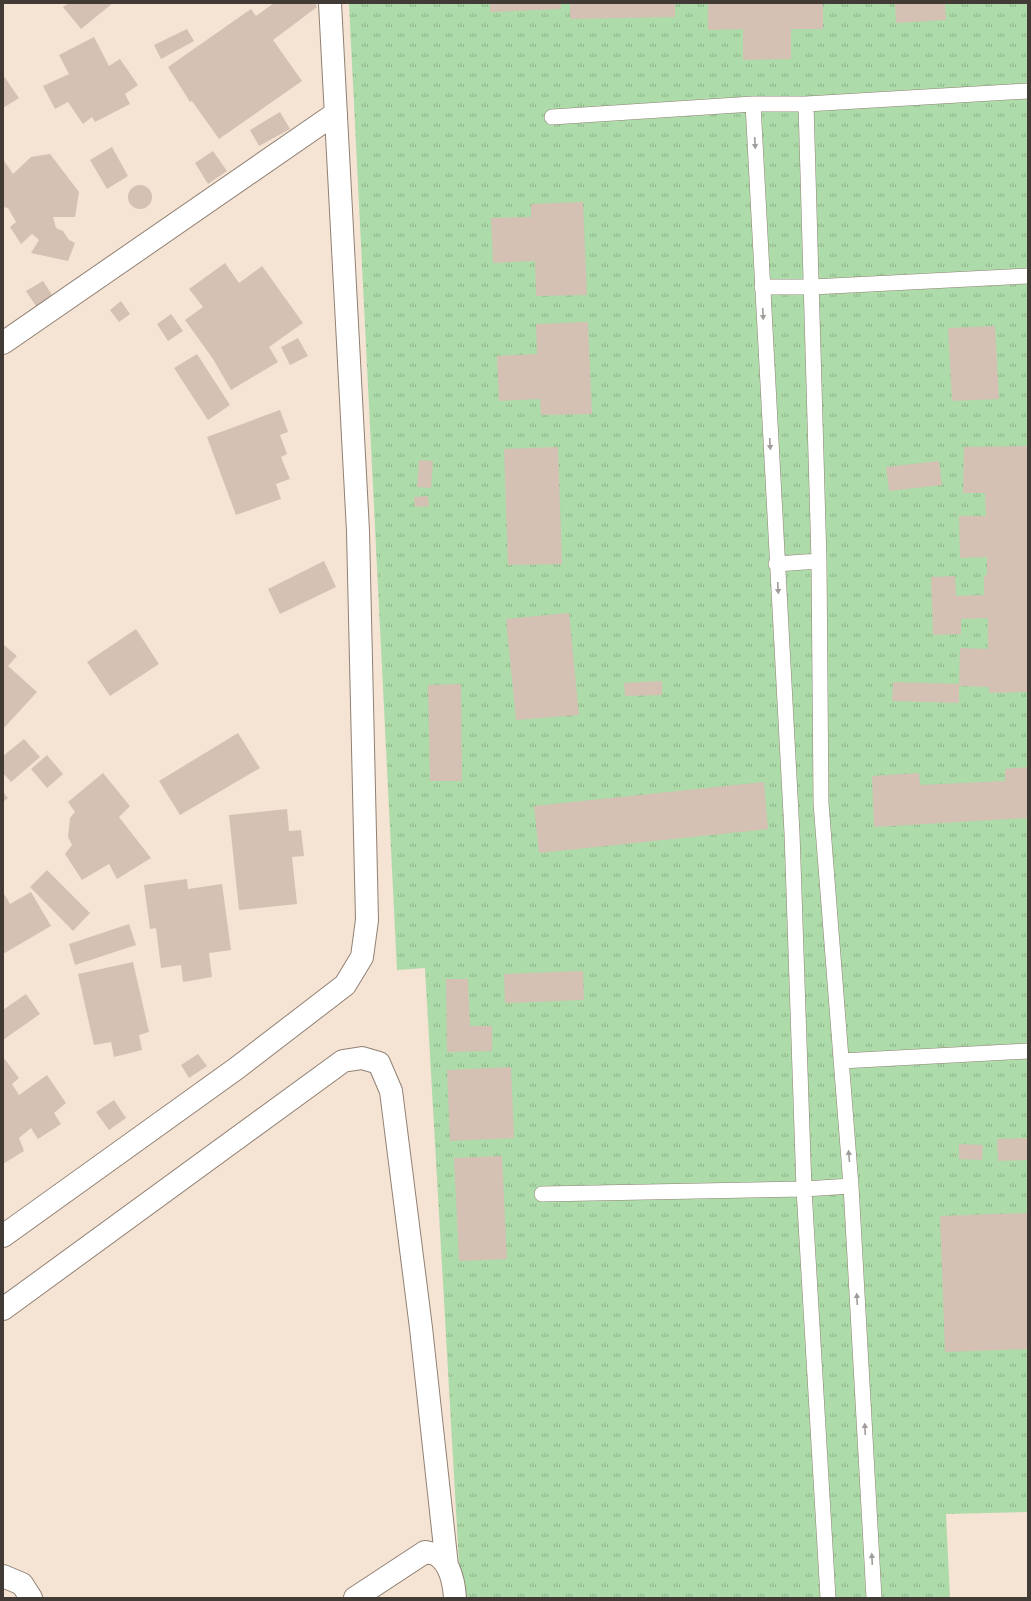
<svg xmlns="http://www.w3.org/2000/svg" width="1031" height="1601" viewBox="0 0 1031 1601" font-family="Manrope,sans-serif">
	<defs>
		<pattern id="grass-tufts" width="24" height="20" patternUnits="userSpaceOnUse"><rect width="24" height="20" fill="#addba9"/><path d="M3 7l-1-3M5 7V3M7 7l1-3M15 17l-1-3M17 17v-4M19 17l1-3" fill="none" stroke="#8eb38a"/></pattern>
	</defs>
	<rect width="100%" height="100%" fill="#f5e3d4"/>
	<path fill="url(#grass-tufts)" d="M349 3H1028V1512L946 1514 950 1598H461L425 968 397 970Z"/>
	<path fill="#d4c1b3" d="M69 3H113L81 29 63 7Z
		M274 3H315L317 7 273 40 302 81 219 139 192 101 190 102 168 67 251 9 256 16Z
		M490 3H561V9L490 12Z
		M570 3H675V17L570 19Z
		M708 3H823V29H791V59L743 60V29L708 30Z
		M895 3H945L946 20 896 23Z
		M187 29 194 41 161 59 154 45Z
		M94 37 109 66 120 59 138 85 125 94 130 104 95 122 92 117 83 124 68 102 55 109 43 86 69 74 59 55Z
		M3 75 19 98 3 108Z
		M280 112 290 129 259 146 250 130Z
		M112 147 128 176 107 189 90 160Z
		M213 151 227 171 208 184 195 163Z
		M50 154 79 192 75 217H53L56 228 63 231 69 240 75 243 68 261 31 253 39 240 32 234 21 244 10 227 16 222 8 208 3 207V159L13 174 31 157Z
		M128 197a12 12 0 1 1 24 0a12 12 0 1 1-24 0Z
		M583 202 587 295 536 296 535 261 493 263 491 218 531 217V204Z
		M225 263 239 283 262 266 303 323 269 347 278 362 231 390 213 359 185 320 203 307 189 289Z
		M43 281 56 301 40 312 26 291Z
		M121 301 130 314 119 322 110 310Z
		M171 314 183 331 168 341 157 324Z
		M588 322 592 414 541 415 540 399 499 401 497 356 537 354 536 324Z
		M995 326 999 399 952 401 948 328Z
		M298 338 308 356 290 365 281 347Z
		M197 354 230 405 208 420 174 368Z
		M280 410 288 432 280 435 287 454 281 457 290 479 276 484 281 499 236 515 207 437Z
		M1028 446V692L989 693V687L959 686V703L892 701 893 682 959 684 960 648 988 649V618L961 619V634L933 635 931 577 955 576 956 596 984 595V576L987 575V557L960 558 959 516H986L985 493H963L964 447Z
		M558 447 562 564 508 565 504 449Z
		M419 460 433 461 431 488 417 487Z
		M939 461 942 485 889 491 886 467Z
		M428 496 429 506 415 507 414 497Z
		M324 561 336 587 280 614 268 589Z
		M569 613 579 715 516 720 506 619Z
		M136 629 159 664 110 696 87 662Z
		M3 644 17 656 8 666 37 692 3 729Z
		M662 681V695L625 696 624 683Z
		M461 684 462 781H430L428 685Z
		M238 733 260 768 180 815 159 781Z
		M24 739 40 757 11 782 3 773V756Z
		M47 755 63 774 47 788 31 769Z
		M1028 767V818L874 827 872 776 919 773 920 785 1005 781V769Z
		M103 773 130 806 119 817 151 858 117 879 109 864 82 880 65 854 72 845 68 837 70 818 75 812 68 802Z
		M764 782 768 829 539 853 534 806Z
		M3 792 8 798 3 802Z
		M287 809 289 831 301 830 304 856 292 857 297 904 239 910 229 815Z
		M47 870 90 913 73 931 30 887Z
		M187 879 188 889 222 884 231 950 209 953 212 977 183 982 181 965 161 968 156 928 150 929 144 885Z
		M3 892 10 904 31 892 51 926 3 954Z
		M129 924 136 945 75 965 69 944Z
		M133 962 149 1032 139 1035 142 1050 114 1057 111 1042 94 1045 78 974Z
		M583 971 584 1000 505 1003 504 974Z
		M446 979H468L470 1026H492V1051L447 1052Z
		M26 994 40 1014 3 1040V1010Z
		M198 1054 207 1066 189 1078 181 1065Z
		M3 1057 19 1078 12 1084 19 1095 47 1075 66 1103 54 1113 61 1124 38 1139 31 1128 19 1138 24 1151 3 1164Z
		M511 1067 514 1138 450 1141 447 1070Z
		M114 1100 126 1118 109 1130 96 1112Z
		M1028 1138V1160L998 1161 997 1139Z
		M959 1144 983 1145 982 1160 959 1159Z
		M502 1156 507 1259 459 1261 454 1158Z
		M1028 1213V1349L945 1352 940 1216Z"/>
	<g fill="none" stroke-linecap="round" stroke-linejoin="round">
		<g stroke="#918173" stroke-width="16">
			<path id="lane" d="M753 104 792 833 804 1189 828 1598
				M806 104 819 561 821 803 851 1186 874 1598
				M552 117 753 104H806L1028 91
				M762 287H812L1028 276
				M776 564 819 561
				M841 1061 1028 1051
				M542 1194 804 1189 851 1186"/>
		</g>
		<g stroke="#918173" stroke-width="24">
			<path id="street" d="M3 343 336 113
				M3 1236 237 1068 345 985 362 957 367 920 358 531 330 3
				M3 1309 343 1061 362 1058 379 1063 391 1091 421 1328 447 1566
				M3 1576 22 1584 31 1598
				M355 1598 425 1552C429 1553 434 1553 437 1555 451 1564 454 1583 455 1598"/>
		</g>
		<use href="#lane" stroke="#fff" stroke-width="15"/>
		<use href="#street" stroke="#fff" stroke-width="22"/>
	</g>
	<defs><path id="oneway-solid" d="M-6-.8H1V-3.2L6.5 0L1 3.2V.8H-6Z"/></defs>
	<g fill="#a09c9a">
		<use href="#oneway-solid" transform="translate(755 143) rotate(87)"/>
		<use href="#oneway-solid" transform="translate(763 314) rotate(87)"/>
		<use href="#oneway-solid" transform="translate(770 444) rotate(87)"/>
		<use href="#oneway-solid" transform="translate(778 588) rotate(87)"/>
		<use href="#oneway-solid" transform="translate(849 1156) rotate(-95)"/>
		<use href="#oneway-solid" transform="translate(857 1299) rotate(-93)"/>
		<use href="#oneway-solid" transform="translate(865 1429) rotate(-93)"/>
		<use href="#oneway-solid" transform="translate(872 1559) rotate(-93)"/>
	</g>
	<rect width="1031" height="1601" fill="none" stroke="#423a35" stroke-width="8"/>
</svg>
